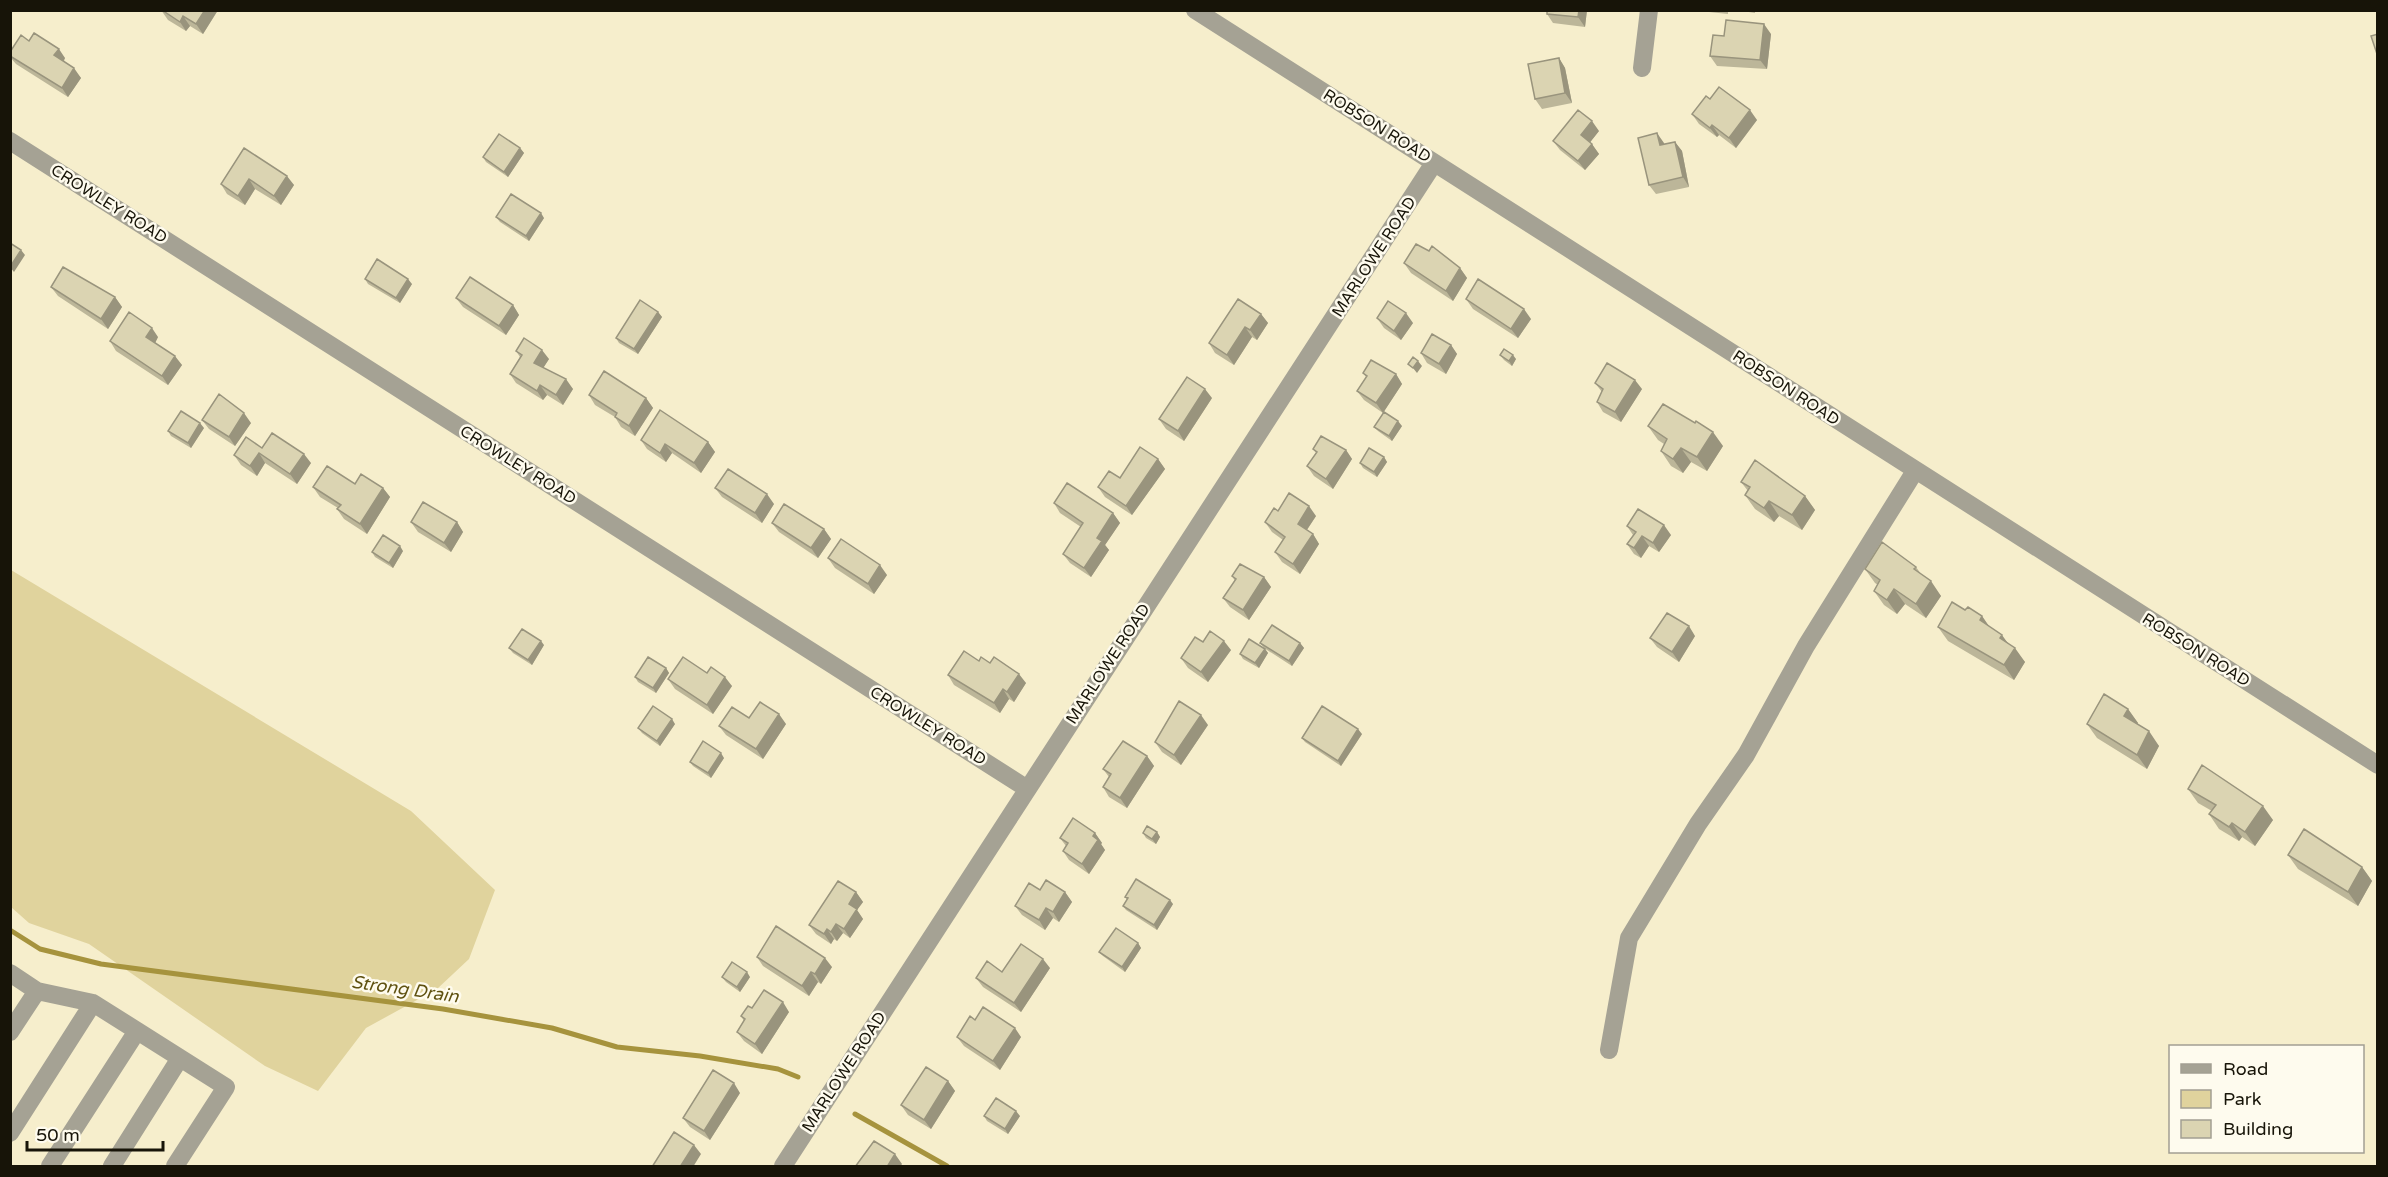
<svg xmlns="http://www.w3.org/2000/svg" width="2388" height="1177" viewBox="0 0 2388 1177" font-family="'Varela Round',sans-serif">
	<rect width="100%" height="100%" fill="#f6eecc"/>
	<path fill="#e0d39d" d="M11 570 411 811 495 890 469 959 437 989 366 1028 318 1091 265 1066 89 944 29 923 11 907Z"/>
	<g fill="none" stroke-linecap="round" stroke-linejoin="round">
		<path stroke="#a6933d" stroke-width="5" d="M10 930 40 949 101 964 443 1009 552 1028 617 1047 700 1056 778 1069 798 1077
			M855 1114 947 1166"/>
		<path stroke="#a5a294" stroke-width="18" d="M1195 10 2378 765
			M1642 68 1649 10
			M10 141 1026 788
			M10 973 37 991 93 1003 226 1087 175 1166
			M10 1032 37 991
			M1609 1050 1629 938 1698 824 1746 755 1806 646 1915 471
			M10 1133 93 1003
			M50 1166 137 1031
			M112 1166 180 1058
			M783 1166 1434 163"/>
	</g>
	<path fill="#bcb699" d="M161 10H218L203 34 190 26 186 31 168 20Z
		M1587 10 1585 27 1553 23 1547 14Z
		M1708 10H1728V14L1709 12Z
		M1736 10H1755V13Z
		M1771 34 1767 69 1717 66 1710 56 1724 36Z
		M29 41 65 58 64 61 81 78 68 97 16 64 10 57V52Z
		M1559 58 1565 68 1572 103 1542 109 1535 99Z
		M1710 99 1757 120 1736 148 1719 135 1717 137 1699 124 1692 114Z
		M1599 131 1590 142 1599 154 1585 170 1560 150 1553 141Z
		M1675 142 1682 151 1689 187 1656 194 1649 185 1664 143V144Z
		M244 148 294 185 281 205 255 189 245 205 227 194 221 184Z
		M520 148 524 153 508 177 486 162 483 157Z
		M496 217 544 218 529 241 500 222Z
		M1429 251 1460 268 1467 278 1453 301 1411 273 1404 263Z
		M365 279 412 284 400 303 368 284Z
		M51 287 115 297 122 307 108 329 58 296Z
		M456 298 513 305 519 315 506 335 463 307Z
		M1466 299 1531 319 1518 338 1473 309Z
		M658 312 662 317 638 354 619 343 616 338Z
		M1261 314 1268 323 1257 340 1252 337 1234 365 1215 353 1209 343Z
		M1377 318 1413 323 1401 340 1384 328Z
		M158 337 155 343 182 365 168 385 116 351 110 341Z
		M1451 345 1457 354 1446 374 1427 363 1421 353Z
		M516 351 549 359 543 368 573 389 563 405 547 395 543 400 516 383 510 374 520 357Z
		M1500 355 1516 359 1512 366 1504 360Z
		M1363 373 1396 374 1402 384 1383 413 1364 400 1357 391 1366 377Z
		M1595 383 1642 389 1621 422 1603 412 1597 402 1602 392Z
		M589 395 646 398 653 408 635 436 621 427 615 417 595 405Z
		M1212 398 1184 441 1166 429 1159 419Z
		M202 420 251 423 235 446 209 429Z
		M1402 426 1392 441 1378 431 1374 427Z
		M1648 426 1723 446 1707 471 1691 462 1683 473 1671 466 1661 451 1664 444 1658 440Z
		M204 428 191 448 171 436 168 431Z
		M641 440 708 442 715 452 701 473 672 453 666 462 647 449Z
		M262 448 311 463 297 484 265 463 257 476 241 465 234 455Z
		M1313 449 1346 450 1352 459 1333 489 1314 476 1307 466 1316 453Z
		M1384 457 1387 462 1377 477 1363 468 1360 463Z
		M1158 459 1165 469 1132 515 1105 497 1098 487 1120 478Z
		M1741 482 1805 496 1815 510 1802 530 1779 516 1774 522 1755 509 1745 495 1748 491Z
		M355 484 383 488 390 497 367 534 344 519 337 509 338 508 320 497 313 487Z
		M715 488 774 504 762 523 722 497Z
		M1054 503 1113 513 1120 523 1105 545 1109 550 1091 577 1070 563 1063 554 1081 527 1060 513Z
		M1278 511 1316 516 1307 530 1313 534 1319 544 1300 574 1282 562 1275 552 1283 540 1272 532 1265 522Z
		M411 522H457L463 532 451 552 418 532Z
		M772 523 824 529 831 539 818 558 779 532Z
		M1627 526 1671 535 1659 552 1649 546 1641 558 1634 554 1627 544 1633 535Z
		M403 551 393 568 375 557 372 552Z
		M828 558 887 575 874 594 835 568Z
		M1916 567 1921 574 1941 596 1926 618 1905 604 1897 614 1884 605 1874 591 1878 585 1875 583 1865 569Z
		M1232 576 1264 577 1271 587 1249 620 1230 607 1223 598 1235 581Z
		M1965 610 1982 616 1989 626 2008 643 2025 662 2014 680 1948 641 1938 627Z
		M1695 636 1679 662 1657 647 1650 638Z
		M1203 642 1231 650 1208 682 1188 668 1181 658Z
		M1260 643H1300L1304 648 1292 666 1264 648Z
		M544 645 532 665 513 653 509 648Z
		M1265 649 1268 653 1259 668 1243 659 1240 654Z
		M979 661 1026 683 1014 702 1009 699 1000 713 954 685 948 675Z
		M666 668 669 673 656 693 638 682 635 677Z
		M707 673 732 686 713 714 675 689 668 679Z
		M2128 709 2138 723 2137 724 2159 746 2147 769 2097 738 2087 724Z
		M749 718 786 724 763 759 726 735 719 726Z
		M675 724 660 746 642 733 638 728Z
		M1208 725 1181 765 1162 752 1155 742Z
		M1362 734 1341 766 1305 742 1302 738Z
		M1147 756 1154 766 1127 808 1109 797 1103 787 1109 777 1103 769Z
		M724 758 711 778 693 766 690 762Z
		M2188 789 2273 820 2255 846 2242 837 2239 841 2219 829 2209 814 2212 811 2198 803Z
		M1157 832 1160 837 1156 844 1146 838 1143 833Z
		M1095 833 1102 843 1101 844 1105 850 1089 874 1069 860 1063 851 1066 846 1060 838Z
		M2288 855 2362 867 2372 881 2358 906 2298 869Z
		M1040 890 1065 892 1072 902 1059 922 1053 918 1045 930 1022 915 1015 906Z
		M856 892 863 902 857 910 863 919 850 938 843 933 837 941 834 939 831 944 816 934 809 925Z
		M1125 897 1173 904 1157 930 1126 910 1123 906 1127 900Z
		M1138 943 1141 948 1125 972 1103 956 1099 952Z
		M757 957 832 967 821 984 818 982 809 996 763 966Z
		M1050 968 1021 1012 983 987 976 978Z
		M722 977H750L740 992 726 982Z
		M752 1008 789 1012 762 1054 744 1041 737 1032 744 1021 741 1016Z
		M975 1020 1021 1037 1000 1070 964 1046 957 1037Z
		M948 1081 955 1091 931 1129 908 1115 901 1105Z
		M740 1093 710 1140 690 1127 683 1118Z
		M984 1116H1020L1008 1134 987 1121Z"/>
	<path fill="#99947d" d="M205 10H218L203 34 196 24Z
		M1579 10H1587L1585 27 1578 17Z
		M183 16 190 26 186 31 180 22Z
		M1764 24 1771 34 1767 69 1760 60Z
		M59 49 65 58 61 65 54 55Z
		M1559 58 1565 68 1572 103 1565 93Z
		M74 68 81 78 68 97 62 88Z
		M1750 110 1757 120 1736 148 1729 138Z
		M1592 121 1599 131 1588 145 1581 135Z
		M1712 125 1719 135 1717 137 1710 128Z
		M1657 133 1664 143 1667 155 1660 145Z
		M1675 142 1682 151 1689 187 1683 177Z
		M1592 144 1599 154 1585 170 1578 161Z
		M520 148 524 153 508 177 504 172Z
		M287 176 294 185 281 205 274 196Z
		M249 179 255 189 245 205 238 196Z
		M541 213 544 218 529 241 526 236Z
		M21 250 25 255 14 272 10 267Z
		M1460 268 1467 278 1453 301 1446 291Z
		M408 279 412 284 400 303 396 298Z
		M115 297 122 307 108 329 101 319Z
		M513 305 519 315 506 335 499 326Z
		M1524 309 1531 319 1518 338 1511 329Z
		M658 312 662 317 638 354 634 349Z
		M1406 313 1413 323 1401 340 1394 331Z
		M1261 314 1268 323 1257 340 1250 330Z
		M1245 327 1252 337 1234 365 1227 355Z
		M152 328 158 337 153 347 146 337Z
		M1451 345 1457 354 1446 374 1439 364Z
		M542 350 549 359 540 373 534 363Z
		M1513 355 1516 359 1512 366 1509 361Z
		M175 356 182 365 168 385 162 376Z
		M1418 361 1422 366 1417 373 1413 368Z
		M1396 374 1402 384 1383 413 1376 403Z
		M566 379 573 389 563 405 556 395Z
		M1635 380 1642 389 1621 422 1615 412Z
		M540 385 547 395 543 400 537 391Z
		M1205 389 1212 398 1184 441 1178 431Z
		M646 398 653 408 635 436 629 426Z
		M244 413 251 423 235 446 229 437Z
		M1398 421 1402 426 1392 441 1389 436Z
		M200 423 204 428 191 448 188 443Z
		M1713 432 1723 446 1707 471 1697 457Z
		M708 442 715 452 701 473 694 463Z
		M665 444 672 453 666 462 660 453Z
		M1681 448 1691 462 1683 473 1673 459Z
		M1346 450 1352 459 1333 489 1326 479Z
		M259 453 265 463 257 476 250 466Z
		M304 454 311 463 297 484 290 474Z
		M1384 457 1387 462 1377 477 1374 472Z
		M1158 459 1165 469 1132 515 1126 506Z
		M383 488 390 497 367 534 360 524Z
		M767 494 774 504 762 523 755 513Z
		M1805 496 1815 510 1802 530 1792 515Z
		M1769 501 1779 516 1774 522 1764 508Z
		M1309 506 1316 516 1304 534 1298 524Z
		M1113 513 1120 523 1105 545 1109 550 1091 577 1084 568 1097 538Z
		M457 522 463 532 451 552 444 543Z
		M1664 525 1671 535 1659 552 1653 543Z
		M824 529 831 539 818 558 811 548Z
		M1313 534 1319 544 1300 574 1293 564Z
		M1642 536 1649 546 1641 558 1634 548Z
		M400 546 403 551 393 568 389 563Z
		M880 565 887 575 874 594 868 584Z
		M1264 577 1271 587 1249 620 1243 610Z
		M1931 581 1941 596 1926 618 1916 604Z
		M1894 589 1905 604 1897 614 1887 600Z
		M1982 616 1992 631 1980 620Z
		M1689 626 1695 636 1679 662 1672 652Z
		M2002 635 2012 649 2000 638Z
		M541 641 544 645 532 665 528 660Z
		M1224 641 1231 650 1208 682 1201 672Z
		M1300 643 1304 648 1292 666 1289 661Z
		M2015 648 2025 662 2014 680 2004 665Z
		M1265 649 1268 653 1259 668 1255 663Z
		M666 668 669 673 656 693 653 688Z
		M1019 674 1026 683 1014 702 1007 692Z
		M725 677 732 686 713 714 707 705Z
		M1003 689 1009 699 1000 713 994 703Z
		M2128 709 2138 723 2134 730 2124 716Z
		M779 714 786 724 763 759 756 749Z
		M1201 715 1208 725 1181 765 1174 755Z
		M672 719 675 724 660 746 657 741Z
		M1358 729 1362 734 1341 766 1338 761Z
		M2149 731 2159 746 2147 769 2137 755Z
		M721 753 724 758 711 778 708 773Z
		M1147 756 1154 766 1127 808 1120 798Z
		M2263 806 2273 820 2255 846 2245 832Z
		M2232 823 2242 837 2239 841 2229 827Z
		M1157 832 1160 837 1156 844 1152 839Z
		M1095 833 1102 843 1101 844 1105 850 1089 874 1082 864Z
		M2362 867 2372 881 2358 906 2348 892Z
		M856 892 863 902 857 910 863 919 850 938 844 929 849 904Z
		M1065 892 1072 902 1059 922 1053 912Z
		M1170 900 1173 904 1157 930 1154 925Z
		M1046 908 1053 918 1045 930 1039 920Z
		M836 924 843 933 837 941 831 932Z
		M827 929 834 939 831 944 824 934Z
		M1138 943 1141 948 1125 972 1122 967Z
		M825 958 832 967 821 984 815 974Z
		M1043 959 1050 968 1021 1012 1014 1003Z
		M747 972 750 977 740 992 737 987Z
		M811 972 818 982 809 996 802 986Z
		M783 1002 789 1012 762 1054 755 1044Z
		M1015 1028 1021 1037 1000 1070 993 1061Z
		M948 1081 955 1091 931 1129 924 1120Z
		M734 1083 740 1093 710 1140 704 1131Z
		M1016 1111 1020 1116 1008 1134 1005 1129Z
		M694 1145 701 1154 693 1167H680Z
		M895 1154 902 1164 900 1167H887Z"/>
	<path fill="#dbd4b2" stroke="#99947d" stroke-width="1.5" d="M162 10H205L196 24 183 16 180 22Z
		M1547 10H1579L1578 17 1547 14Z
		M1726 20 1764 24 1760 60 1710 56 1713 35 1724 36Z
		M34 33 59 49 54 55 74 68 62 88 10 56V52L21 35 29 41Z
		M2378 34V57L2371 36Z
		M1559 58 1565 93 1535 99 1528 64Z
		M1719 87 1750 110 1729 138 1712 125 1710 128 1692 114 1706 96 1710 99Z
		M1578 110 1592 121 1581 135 1592 144 1578 161 1553 141Z
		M1657 133 1660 145 1675 142 1683 177 1649 185 1638 138Z
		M499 134 520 148 504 172 483 157Z
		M244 148 287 176 274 196 249 179 238 196 221 184Z
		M511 194 541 213 526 236 496 217Z
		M10 243 21 250 10 267Z
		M1416 244 1429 251 1432 246 1460 268 1446 291 1404 263Z
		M377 259 408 279 396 298 365 279Z
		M63 267 115 297 101 319 51 287Z
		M470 277 513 305 499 326 456 298Z
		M1478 279 1524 309 1511 329 1466 299Z
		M1238 299 1261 314 1250 330 1245 327 1227 355 1209 343Z
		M640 300 658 312 634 349 616 338Z
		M1388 301 1406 313 1394 331 1377 318Z
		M129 312 152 328 146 337 175 356 162 376 110 341Z
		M1432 334 1451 345 1439 364 1421 353Z
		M524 338 542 350 534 363 566 379 556 395 540 385 537 391 510 374 522 355 516 351Z
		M1504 349 1513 355 1509 361 1500 355Z
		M1413 357 1418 361 1413 368 1408 364Z
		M1371 360 1396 374 1376 403 1357 391 1367 376 1363 373Z
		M1607 363 1635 380 1615 412 1597 402 1603 389 1595 383Z
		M604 371 646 398 629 426 615 417 617 413 589 395Z
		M1187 377 1205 389 1178 431 1159 419Z
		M219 394 244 413 229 437 202 420Z
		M1663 404 1695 423 1696 421 1713 432 1697 457 1681 448 1673 459 1661 451 1667 439 1648 426Z
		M660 410 708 442 694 463 665 444 660 453 641 440Z
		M181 411 200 423 188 443 168 431Z
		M1384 412 1398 421 1389 436 1374 427Z
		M272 433 304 454 290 474 259 453 250 466 234 455 246 437 262 448Z
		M1321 436 1346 450 1326 479 1307 466 1317 452 1313 449Z
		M1140 447 1158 459 1126 506 1098 487 1109 471 1120 478Z
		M1369 448 1384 457 1374 472 1360 463Z
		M1755 460 1805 496 1792 515 1769 501 1764 508 1745 495 1750 487 1741 482Z
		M327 466 355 484 361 474 383 488 360 524 337 509 341 505 313 487Z
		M728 469 767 494 755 513 715 488Z
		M1067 483 1113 513 1097 538 1102 541 1084 568 1063 554 1083 523 1054 503Z
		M1289 493 1309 506 1298 524 1313 534 1293 564 1275 552 1285 537 1265 522 1274 508 1278 511Z
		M423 502 457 522 444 543 411 522Z
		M784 504 824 529 811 548 772 523Z
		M1638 509 1664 525 1653 543 1642 536 1634 548 1627 544 1636 532 1627 526Z
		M383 535 400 546 389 563 372 552Z
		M841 539 880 565 868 584 828 558Z
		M1882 542 1916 567 1914 569 1931 581 1916 604 1894 589 1887 600 1874 591 1880 580 1865 569Z
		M1240 564 1264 577 1243 610 1223 598 1236 579 1232 576Z
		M1952 602 1965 610 1968 607 1982 616 1980 620 2002 635 2000 638 2015 648 2004 665 1938 627Z
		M1667 613 1689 626 1672 652 1650 638Z
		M1272 625 1300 643 1289 661 1260 643Z
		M522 629 541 641 528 660 509 648Z
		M1210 631 1224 641 1201 672 1181 658 1195 637 1203 642Z
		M1249 639 1265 649 1255 663 1240 654Z
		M964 651 979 661 981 657 990 663 994 657 1019 674 1007 692 1003 689 994 703 948 675Z
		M648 657 666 668 653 688 635 677Z
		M683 657 707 673 711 667 725 677 707 705 668 679Z
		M2104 694 2128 709 2124 716 2149 731 2137 755 2087 724Z
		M1179 701 1201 715 1174 755 1155 742Z
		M760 702 779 714 756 749 719 726 732 707 749 718Z
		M653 706 672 719 657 741 638 728Z
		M1322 706 1358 729 1338 761 1302 738Z
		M703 741 721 753 708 773 690 762Z
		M1123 741 1147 756 1120 798 1103 787 1111 774 1103 769Z
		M2202 765 2263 806 2245 832 2232 823 2229 827 2209 814 2216 805 2188 789Z
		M1073 818 1095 833 1093 836 1098 840 1082 864 1063 851 1068 843 1060 838Z
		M1147 826 1157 832 1152 839 1143 833Z
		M2304 829 2362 867 2348 892 2288 855Z
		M1136 879 1170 900 1154 925 1123 906 1128 898 1125 897Z
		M1046 880 1065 892 1053 912 1046 908 1039 920 1015 906 1029 883 1040 890Z
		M838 881 856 892 849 904 857 909 844 929 836 924 831 932 827 929 824 934 809 925Z
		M776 926 825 958 815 974 811 972 802 986 757 957Z
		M1116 928 1138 943 1122 967 1099 952Z
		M1021 944 1043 959 1014 1003 976 978 987 961 1002 972Z
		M732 962 747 972 737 987 722 977Z
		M764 990 783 1002 755 1044 737 1032 745 1019 741 1016 748 1006 752 1008Z
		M983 1007 1015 1028 993 1061 957 1037 970 1016 975 1020Z
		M926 1067 948 1081 924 1120 901 1105Z
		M713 1070 734 1083 704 1131 683 1118Z
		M996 1098 1016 1111 1005 1129 984 1116Z
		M674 1132 694 1145 680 1167H652Z
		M874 1141 895 1154 887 1167H855Z"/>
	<g text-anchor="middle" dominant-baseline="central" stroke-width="5" stroke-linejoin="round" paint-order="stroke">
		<g font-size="16" fill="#171408" stroke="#fefbee">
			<text transform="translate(1377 126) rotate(32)">ROBSON ROAD</text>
			<text transform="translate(109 204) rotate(32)">CROWLEY ROAD</text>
			<text transform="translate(1374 257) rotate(-57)">MARLOWE ROAD</text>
			<text transform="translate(1786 388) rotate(33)">ROBSON ROAD</text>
			<text transform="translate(518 465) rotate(32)">CROWLEY ROAD</text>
			<text transform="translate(2196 650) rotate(32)">ROBSON ROAD</text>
			<text transform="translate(1108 664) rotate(-57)">MARLOWE ROAD</text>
			<text transform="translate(928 726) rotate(32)">CROWLEY ROAD</text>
			<text transform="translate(844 1072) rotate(-57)">MARLOWE ROAD</text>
		</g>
		<g font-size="18" font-style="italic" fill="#5f5110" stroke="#fefbee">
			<text transform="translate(405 989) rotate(8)">Strong Drain</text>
		</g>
	</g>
	<rect width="2388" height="1177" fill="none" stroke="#171408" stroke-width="24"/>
	<rect x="2169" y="1045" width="195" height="108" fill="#fefbee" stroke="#a29f92" stroke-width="1.5"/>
	<rect x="2181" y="1064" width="30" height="9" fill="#a5a294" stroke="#a29f92" stroke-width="1.5"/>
	<text x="2223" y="1075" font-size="18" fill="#171408">Road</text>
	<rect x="2181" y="1090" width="30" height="18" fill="#e0d39d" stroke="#a29f92" stroke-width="1.5"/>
	<text x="2223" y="1105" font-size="18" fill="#171408">Park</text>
	<rect x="2181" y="1120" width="30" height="18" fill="#dbd4b2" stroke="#a29f92" stroke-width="1.5"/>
	<text x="2223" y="1135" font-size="18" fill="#171408">Building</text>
	<path d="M27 1141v9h136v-9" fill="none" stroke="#171408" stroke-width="3"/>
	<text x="36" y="1141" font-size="18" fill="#171408" stroke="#fefbee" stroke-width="4.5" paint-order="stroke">50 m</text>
</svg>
